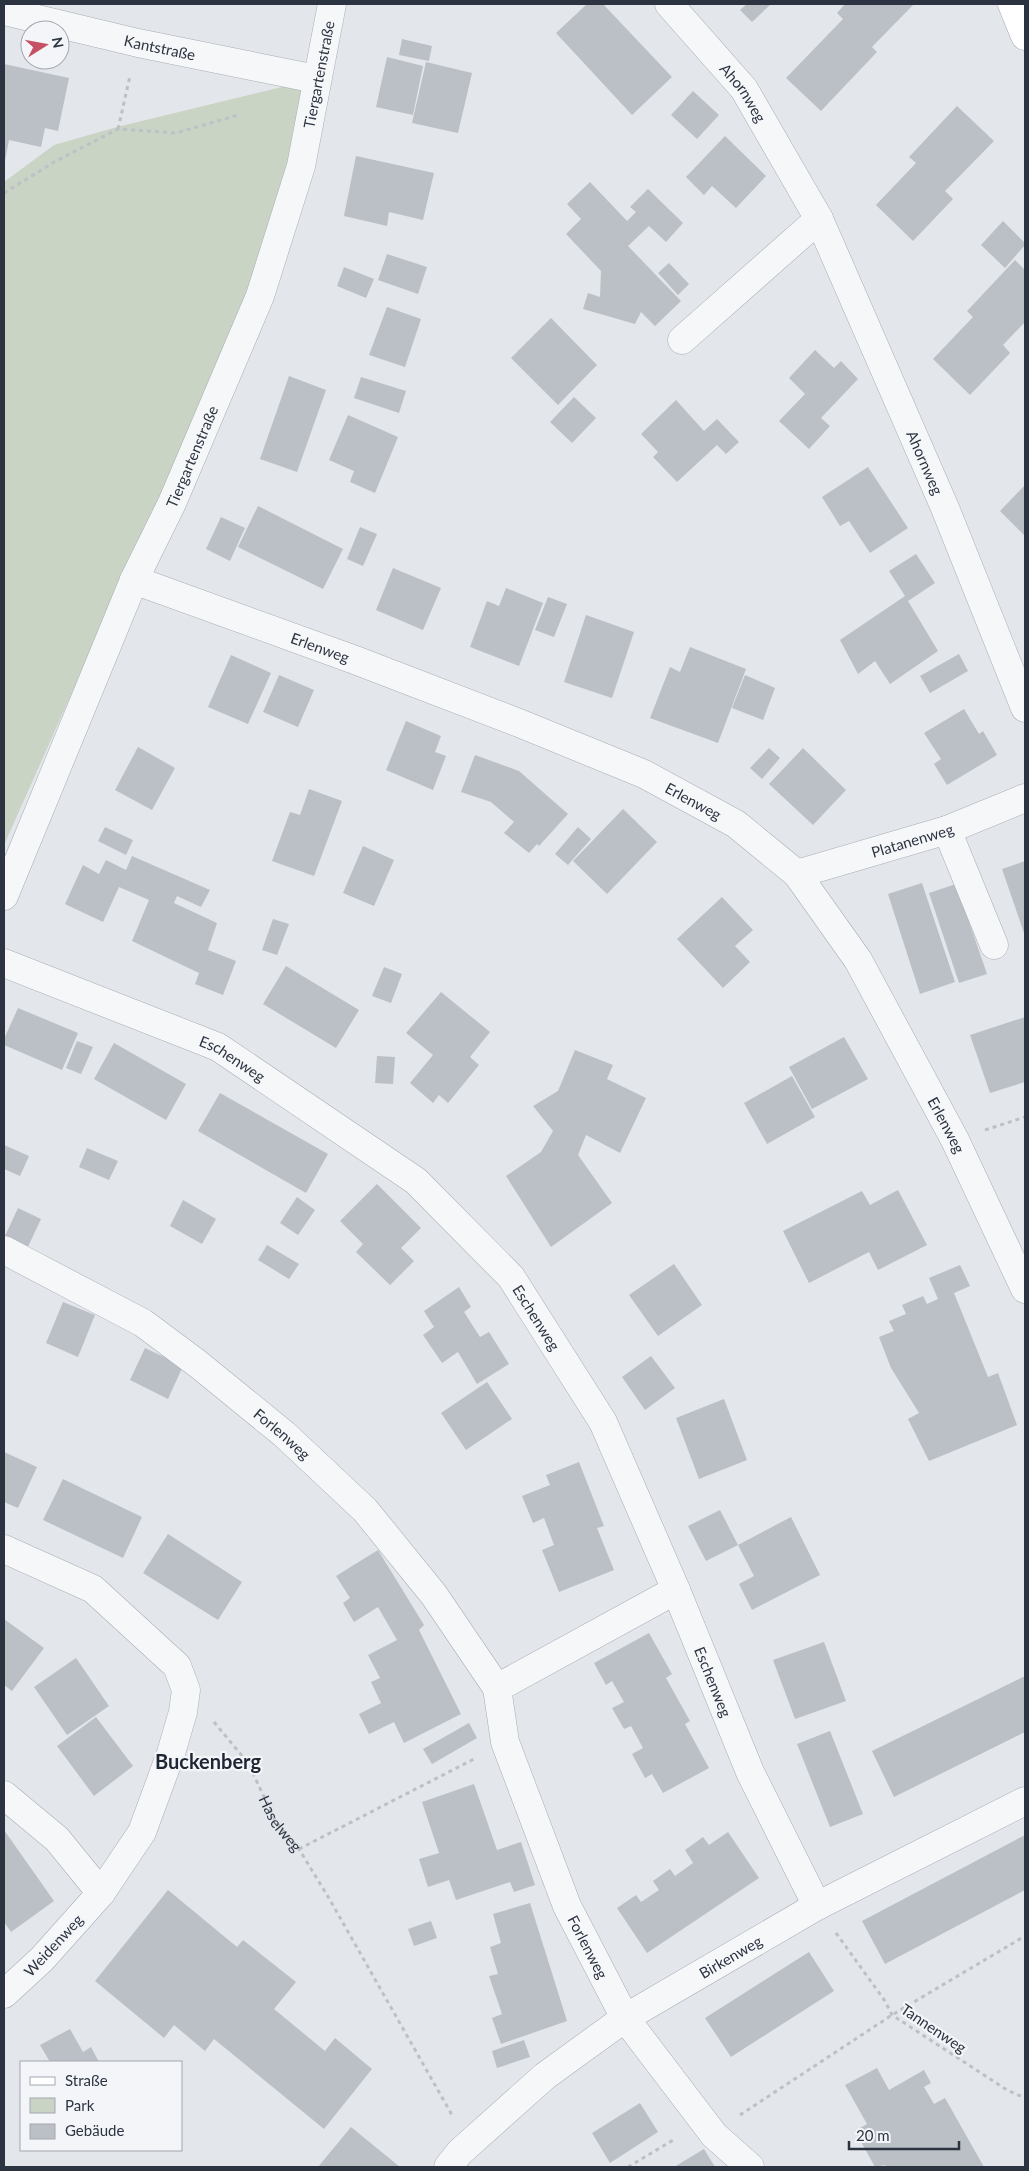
<svg xmlns="http://www.w3.org/2000/svg" width="1029" height="2171" viewBox="0 0 1029 2171" font-family="Lato,sans-serif">
	<rect width="100%" height="100%" fill="#e3e6eb"/>
	<path fill="#c9d4c5" d="M315 79 249 296 4 845V182L54 145 117 127Z"/>
	<path fill="#bbc0c7" d="M587 4H603L672 77 632 115 556 33Z
		M747 4H771L752 22 740 10Z
		M845 4H914L872 47 877 52 821 111 786 78 843 19 837 13Z
		M402 39 432 46 429 61 399 55Z
		M387 57 423 66 413 115 376 107Z
		M426 62 472 73 458 133 412 123Z
		M4 64 69 78 58 131 45 128 41 147 9 140 5 161Z
		M693 91 719 115 697 139 671 115Z
		M957 106 994 141 945 191 953 199 913 241 876 205 916 163 909 157Z
		M725 136 766 176 736 208 712 186 704 195 686 177Z
		M356 156 434 173 423 220 389 212 387 226 344 216Z
		M590 182 627 221 636 212 630 207 648 189 683 223 666 242 649 226 628 246 681 301 655 326 641 312 635 324 583 309 588 293 600 297 601 271 566 234 581 219 567 204Z
		M1003 221 1025 243V245L1005 268 981 245Z
		M387 254 427 267 418 294 378 280Z
		M1015 260 1025 270V322L1003 345 1010 353 970 395 933 359 973 317 967 311Z
		M669 263 689 284 678 295 658 273Z
		M344 267 374 279 366 298 337 286Z
		M387 307 421 319 405 367 369 355Z
		M551 318 597 365 558 405 511 358Z
		M815 350 834 368 841 361 858 379 821 418 830 426 809 449 779 421 805 394 789 378Z
		M289 376 326 390 297 472 260 459Z
		M361 377 406 391 399 413 354 398Z
		M574 397 596 418 572 443 550 422Z
		M676 400 704 431 717 419 739 442 726 454 717 445 677 482 653 457 658 452 641 434Z
		M348 415 398 437 375 493 350 482 354 471 329 460Z
		M868 467 908 528 870 553 849 521 840 526 822 497Z
		M1025 485V536L1000 511Z
		M258 506 343 549 323 589 238 547Z
		M221 517 245 528 230 561 206 549Z
		M360 527 377 534 363 566 347 559Z
		M916 554 935 583 908 601 938 651 890 684 875 661 858 674 840 640 905 596 889 571Z
		M393 568 441 588 423 630 376 610Z
		M506 588 543 603 519 666 470 647 487 601 499 606Z
		M548 597 567 604 554 637 535 630Z
		M586 615 634 632 612 698 564 682Z
		M690 647 746 669 718 743 650 718 670 667 680 672Z
		M959 654 968 671 930 693 920 676Z
		M231 655 271 673 248 724 208 707Z
		M279 675 314 690 298 727 263 712Z
		M745 675 775 688 763 720 732 708Z
		M964 709 979 734 983 731 997 755 947 785 934 764 941 759 924 733Z
		M406 721 441 736 435 752 446 756 433 790 386 770Z
		M138 747 175 768 152 810 115 790Z
		M769 748 780 758 762 779 750 768Z
		M803 748 846 790 813 825 769 784Z
		M475 755 519 771 568 814 539 846 537 844 529 853 504 833 514 822 491 802 461 792Z
		M309 789 342 801 314 876 272 861 290 812 300 815Z
		M623 809 657 842 607 894 573 861Z
		M105 827 133 840 126 855 98 841Z
		M578 827 591 839 568 865 555 854Z
		M363 846 394 860 374 906 343 893Z
		M132 856 210 890 201 907 177 896 174 903 217 923 208 950 236 961 223 995 195 984 199 973 132 941 149 900 119 887 103 922 65 904 83 865 99 874 106 860 126 870Z
		M1025 861V936L1002 869Z
		M922 883 955 982 920 994 888 894Z
		M956 884 987 974 959 983 929 893Z
		M722 897 753 930 735 946 750 962 723 988 677 939Z
		M273 919 289 924 277 955 262 950Z
		M286 966 359 1010 336 1048 263 1004Z
		M384 967 402 974 391 1003 372 996Z
		M441 992 490 1032 470 1057 479 1065 448 1103 439 1095 433 1103 410 1083 433 1055 406 1033Z
		M18 1008 78 1033 62 1070 4 1045V1039Z
		M1025 1017V1082L990 1093 970 1035Z
		M844 1037 868 1079 812 1109 789 1067Z
		M77 1041 93 1047 81 1074 66 1068Z
		M114 1043 186 1084 166 1120 94 1079Z
		M575 1050 613 1065 607 1079 646 1098 620 1153 586 1135 578 1155 612 1203 551 1247 506 1176 541 1152 553 1131 533 1106 558 1091Z
		M377 1056 395 1057 393 1084 375 1083Z
		M792 1076 815 1117 767 1144 744 1103Z
		M220 1093 328 1154 306 1193 198 1131Z
		M4 1145 29 1156 20 1176 4 1169Z
		M87 1148 118 1161 109 1180 79 1167Z
		M377 1184 421 1228 401 1248 414 1261 390 1285 356 1252 363 1244 340 1221Z
		M898 1190 927 1245 878 1270 869 1252 809 1283 783 1231 862 1191 870 1205Z
		M297 1197 315 1210 298 1235 280 1223Z
		M183 1200 216 1219 202 1244 170 1226Z
		M18 1208 41 1219 25 1253 4 1238Z
		M267 1245 299 1264 289 1279 258 1260Z
		M674 1264 702 1305 658 1336 629 1295Z
		M960 1265 970 1286 954 1293 988 1377 998 1373 1017 1425 929 1461 908 1419 919 1413 891 1368 879 1337 894 1331 889 1321 906 1314 902 1305 923 1296 927 1304 938 1299 929 1278Z
		M459 1287 471 1307 464 1312 480 1337 489 1332 509 1364 477 1384 458 1352 442 1363 423 1335 434 1327 424 1311Z
		M63 1302 95 1315 78 1357 46 1343Z
		M145 1348 183 1366 168 1399 130 1380Z
		M651 1356 675 1388 645 1410 622 1377Z
		M487 1382 512 1419 466 1450 441 1413Z
		M724 1399 747 1460 699 1479 676 1418Z
		M4 1452 37 1467 18 1508 4 1502Z
		M579 1462 604 1526 597 1528 614 1570 559 1592 542 1550 554 1545 544 1518 533 1523 522 1496 550 1485 546 1475Z
		M63 1479 142 1517 123 1558 43 1520Z
		M720 1510 738 1545 791 1517 820 1575 752 1610 739 1584 754 1576 738 1545 706 1561 688 1526Z
		M168 1534 242 1582 218 1620 143 1573Z
		M378 1550 424 1625 419 1630 461 1714 404 1743 394 1722 369 1734 359 1714 381 1703 371 1682 380 1678 368 1655 397 1640 378 1607 354 1622 343 1603 350 1598 336 1576Z
		M4 1619 44 1648 12 1691 4 1685Z
		M649 1633 672 1674 666 1678 690 1721 685 1724 709 1768 663 1793 652 1774 645 1778 632 1754 643 1748 631 1726 624 1729 612 1708 624 1702 612 1681 606 1685 594 1663Z
		M824 1642 846 1701 795 1719 773 1660Z
		M76 1658 109 1706 67 1735 34 1687Z
		M1025 1676V1732L894 1797 872 1751Z
		M96 1717 133 1766 94 1796 57 1746Z
		M469 1723 477 1738 432 1764 423 1749Z
		M830 1731 863 1814 830 1827 797 1744Z
		M474 1784 497 1850 521 1842 535 1885 514 1892 510 1882 456 1900 449 1880 428 1887 419 1859 439 1853 422 1802Z
		M4 1830 54 1901 11 1932 4 1922Z
		M728 1832 759 1878 647 1953 617 1908 636 1895 641 1902 659 1890 653 1881 670 1869 675 1876 693 1863 685 1850 703 1837 709 1845Z
		M1025 1835V1890L885 1964 862 1921Z
		M168 1890 237 1947 243 1940 296 1982 274 2009 325 2051 335 2038 372 2069 324 2129 214 2039 205 2051 174 2025 164 2038 95 1981Z
		M530 1903 567 2021 501 2044 492 2018 502 2014 489 1976 498 1974 490 1947 501 1943 493 1914Z
		M431 1921 437 1938 414 1946 408 1929Z
		M809 1952 834 1991 731 2057 705 2018Z
		M70 2029 83 2052 91 2047 99 2062H50L40 2045Z
		M524 2040 530 2057 497 2068 492 2051Z
		M877 2068 889 2090 924 2070 931 2083 924 2087 934 2104 945 2098 984 2167H886L885 2165 875 2167 855 2131 867 2124 845 2085Z
		M640 2103 658 2132 610 2163 592 2133Z
		M351 2127 400 2167H318Z
		M704 2149 715 2167H674Z"/>
	<g fill="none" stroke-linecap="round" stroke-linejoin="round">
		<g stroke="#a8adb5" stroke-width="29">
			<g id="minor">
				<path id="s2" d="M669 4 744 89 819 219 945 508 1025 708"/>
				<path id="s3" d="M4 11 138 43 316 79"/>
				<path d="M682 340 819 219"/>
				<path id="s4" d="M134 580 355 660 519 723 644 774 736 824 797 874 858 960 955 1140 1025 1289"/>
				<path d="M947 830 994 945"/>
				<path id="s5" d="M797 874 947 830 1025 798"/>
				<path id="s6" d="M4 896 134 580 172 503 260 296 301 166 332 4"/>
				<path id="s7" d="M4 963 218 1047 416 1181 511 1277 603 1422 676 1590 750 1772 817 1906"/>
				<path id="s8" d="M4 1250 143 1323 198 1364 284 1434 365 1510 434 1595 497 1688"/>
				<path d="M4 1549 93 1589 177 1666 186 1690 183 1712 171 1753 142 1832 101 1893 42 1959 4 1994"/>
				<path id="s9" d="M676 1590 497 1688 505 1742 567 1906 625 2018 714 2135 750 2167"/>
				<path d="M4 1795 57 1839 101 1893"/>
				<path id="s10" d="M448 2167 460 2152 545 2076 625 2018 817 1906 1025 1801"/>
			</g>
		</g>
		<g stroke="#a3abb6" stroke-width="29">
			<path id="major" d="M1012 4 1025 36"/>
		</g>
		<g stroke="#bdc0c6" stroke-width="3" stroke-dasharray="4 4" stroke-linecap="butt">
			<path d="M118 129 130 76"/>
			<path d="M4 193 56 161 118 129 176 133 238 115"/>
			<path d="M985 1130 1025 1117"/>
			<path id="s1" d="M214 1722 248 1763 276 1822 299 1849 330 1900 452 2115"/>
			<path d="M299 1849 476 1758"/>
			<path d="M836 1933 885 2001 892 2015 1007 2090 1025 2098"/>
			<path d="M740 2115 892 2015 1025 1936"/>
			<path d="M628 2167 675 2139"/>
		</g>
		<use href="#minor" stroke="#f6f7f9" stroke-width="28"/>
		<use href="#major" stroke="#fff" stroke-width="28"/>
	</g>
	<g text-anchor="middle" dominant-baseline="central" stroke-width="4.5" stroke-linejoin="round" paint-order="stroke">
		<g font-size="15" fill="#2c3442" stroke="#f3f5f8">
			<text stroke="none"><textPath href="#s3" startOffset="160">Kantstraße</textPath></text>
			<text stroke="none"><textPath href="#s6" startOffset="882">Tiergartenstraße</textPath></text>
			<text stroke="none"><textPath href="#s2" startOffset="116">Ahornweg</textPath></text>
			<text stroke="none"><textPath href="#s6" startOffset="478">Tiergartenstraße</textPath></text>
			<text stroke="none"><textPath href="#s2" startOffset="529">Ahornweg</textPath></text>
			<text stroke="none"><textPath href="#s4" startOffset="198">Erlenweg</textPath></text>
			<text stroke="none"><textPath href="#s4" startOffset="602">Erlenweg</textPath></text>
			<text stroke="none"><textPath href="#s5" startOffset="120">Platanenweg</textPath></text>
			<text stroke="none"><textPath href="#s7" startOffset="248">Eschenweg</textPath></text>
			<text stroke="none"><textPath href="#s4" startOffset="1022">Erlenweg</textPath></text>
			<text stroke="none"><textPath href="#s7" startOffset="652">Eschenweg</textPath></text>
			<text stroke="none"><textPath href="#s8" startOffset="335">Forlenweg</textPath></text>
			<text stroke="none"><textPath href="#s7" startOffset="1058">Eschenweg</textPath></text>
			<text stroke="none"><textPath href="#s1" startOffset="122">Haselweg</textPath></text>
			<text transform="translate(53 1945) rotate(-47)">Weidenweg</text>
			<text stroke="none"><textPath href="#s9" startOffset="480">Forlenweg</textPath></text>
			<text stroke="none"><textPath href="#s10" startOffset="354">Birkenweg</textPath></text>
			<text transform="translate(934 2028) rotate(34)">Tannenweg</text>
		</g>
		<g font-size="20" font-weight="bold" fill="#1e2533" stroke="#f3f5f8">
			<text x="208" y="1761">Buckenberg</text>
		</g>
	</g>
	<rect width="1029" height="2171" fill="none" stroke="#2c3442" stroke-width="10"/>
	<rect x="20" y="2061" width="162" height="90" fill="#f3f5f8" stroke="#a3a8af"/>
	<rect x="30" y="2077" width="25" height="8" fill="#ffffff" stroke="#a3a8af"/>
	<text x="65" y="2086" font-size="15" fill="#2c3442">Straße</text>
	<rect x="30" y="2098" width="25" height="15" fill="#c9d4c5" stroke="#a3a8af"/>
	<text x="65" y="2111" font-size="15" fill="#2c3442">Park</text>
	<rect x="30" y="2124" width="25" height="15" fill="#bbc0c7" stroke="#a3a8af"/>
	<text x="65" y="2136" font-size="15" fill="#2c3442">Gebäude</text>
	<g transform="translate(45 45) rotate(79)"><circle r="24" fill="#f3f5f8" stroke="#a3a8af"/>
	<path d="M0-4L9 19L0 12L-9 19Z" fill="#c75164"/>
	<text y="-8" font-size="14" font-weight="bold" text-anchor="middle" fill="#2c3442">N</text>
	</g>
	<path d="M849 2141v8h110v-8" fill="none" stroke="#2c3442" stroke-width="2.5"/>
	<text x="856" y="2141" font-size="15" fill="#2c3442" stroke="#f3f5f8" stroke-width="4" paint-order="stroke">20 m</text>
</svg>
